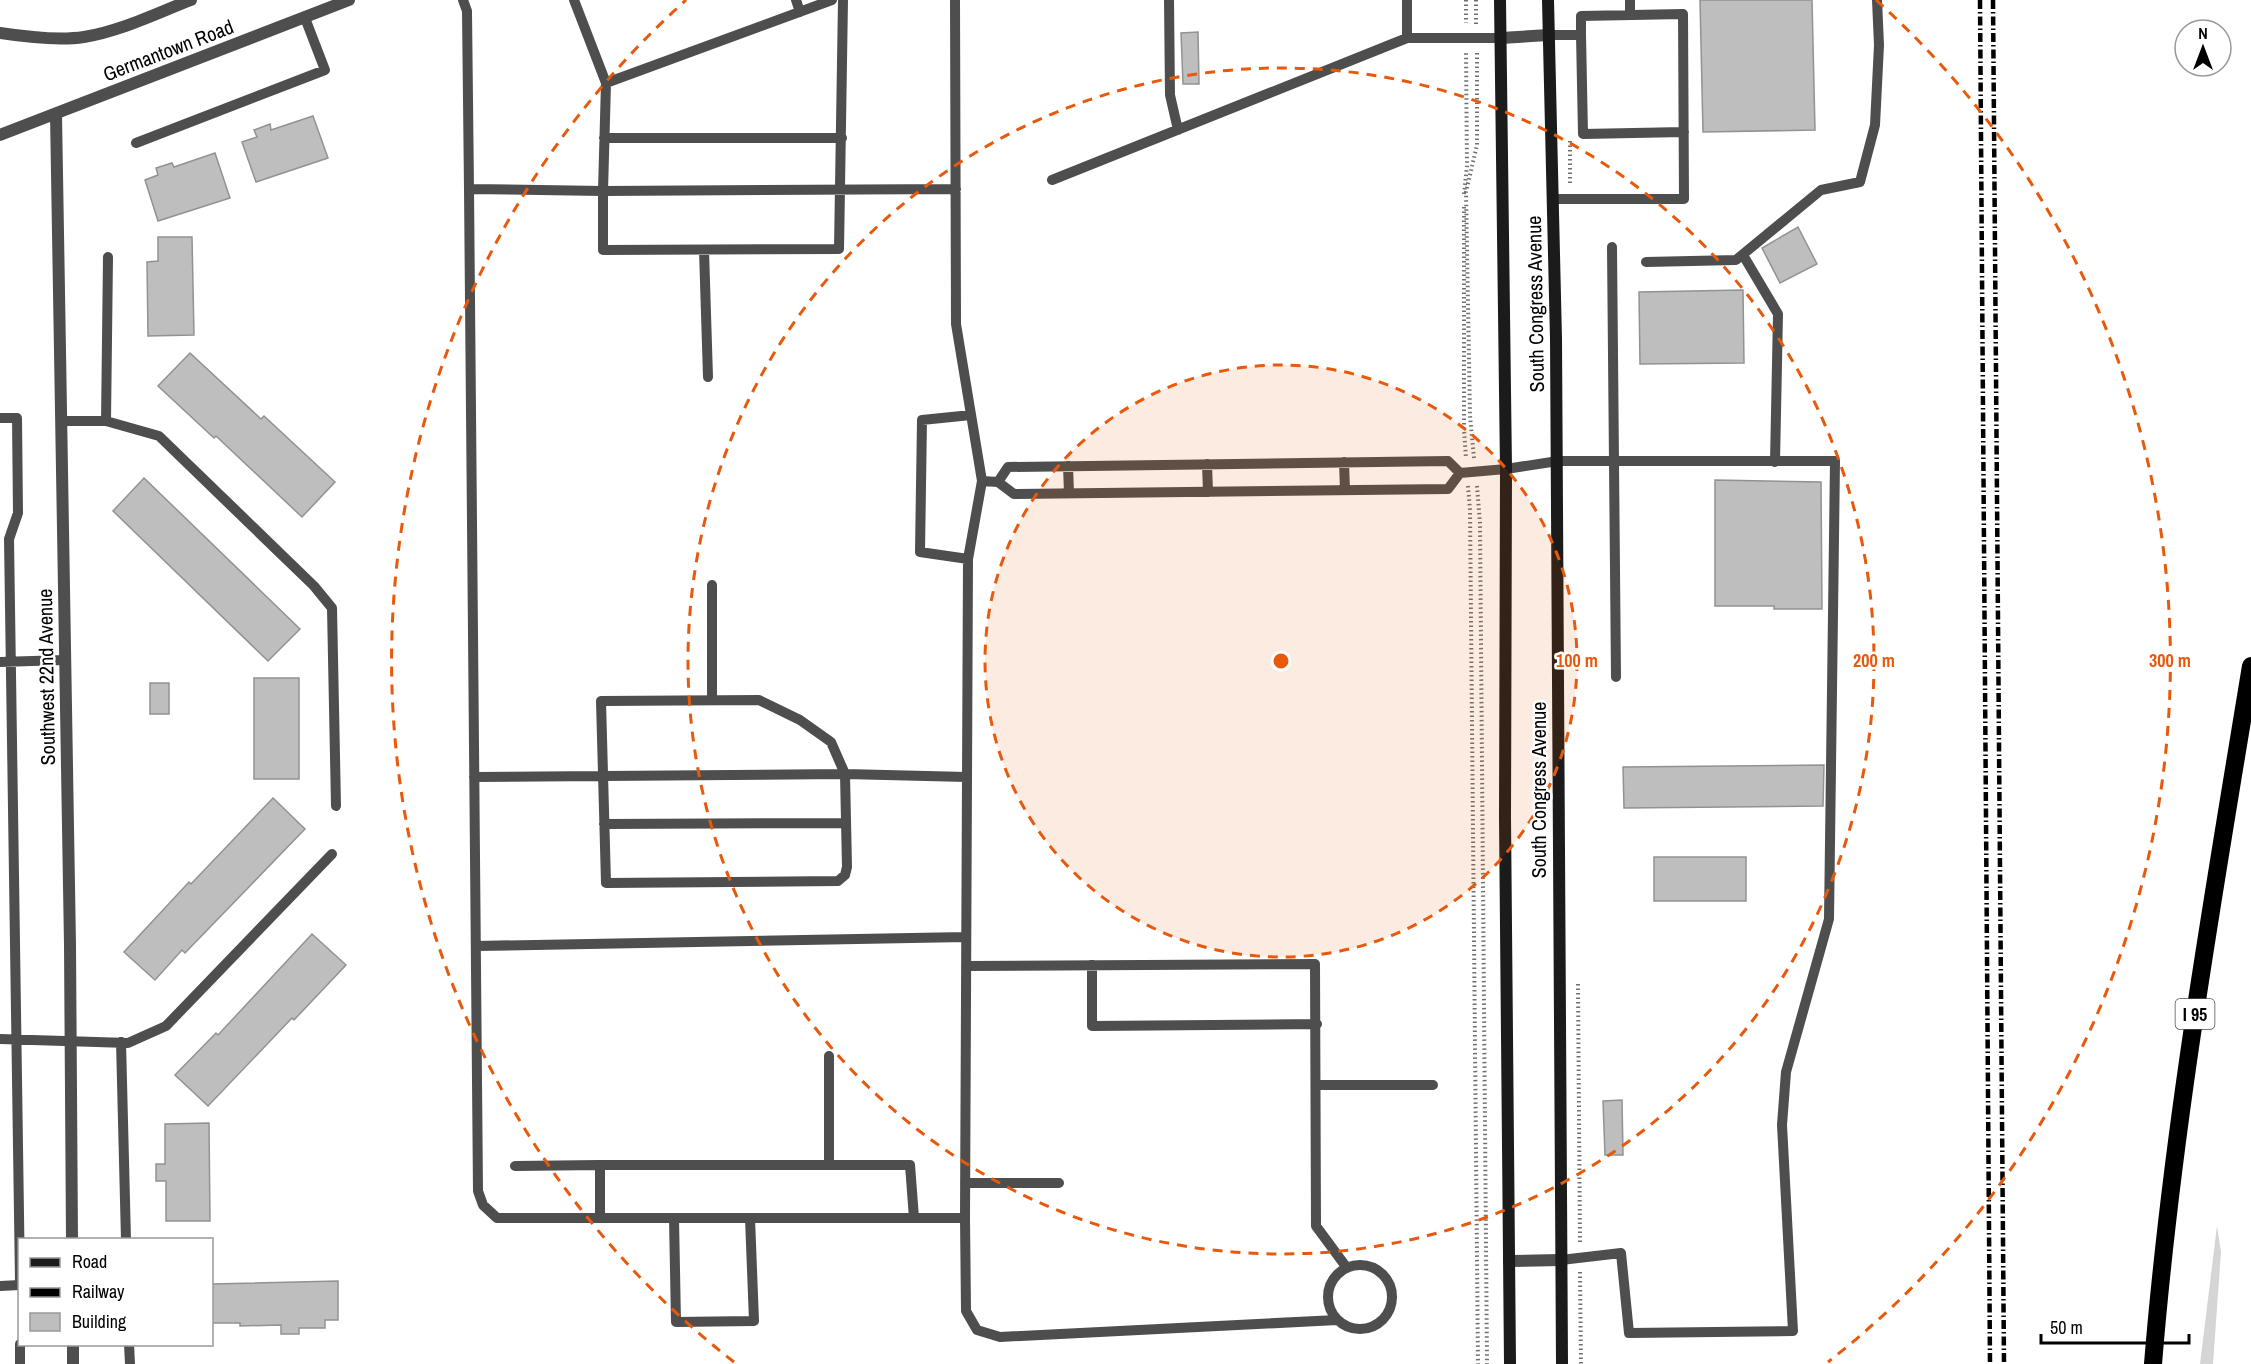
<svg xmlns="http://www.w3.org/2000/svg" width="2251" height="1364" viewBox="0 0 2251 1364" font-family="'Archivo Narrow',sans-serif">
	<rect width="100%" height="100%" fill="#fff"/>
	<path fill="#d5d5d5" d="M2217 1226 2221 1252 2213 1364H2200Z"/>
	<path fill="#bebebe" stroke="#929292" stroke-width="1.5" d="M1700 0H1812L1815 130 1703 132Z
		M1198 32 1199 84H1183L1181 33Z
		M313 116 328 158 256 182 242 142 257 137 254 130 270 124 271 130Z
		M215 153 230 198 158 221 145 180 158 175 156 168 172 163 174 167Z
		M1798 227 1817 264 1780 283 1762 248Z
		M158 237H192L194 335 148 336 147 262 158 261Z
		M1743 290 1744 363 1640 364 1639 292Z
		M190 353 261 419 264 416 335 482 302 517 216 436 214 438 158 386Z
		M144 478 300 629 268 661 113 511Z
		M1715 480 1821 482 1822 609H1774V606H1715Z
		M254 678H299V779H254Z
		M150 683H169V714H150Z
		M1824 765 1823 806 1624 808 1623 767Z
		M273 798 305 829 185 953 182 950 155 980 124 952 189 882 191 884Z
		M1654 857H1746V901H1654Z
		M312 934 346 965 294 1020 292 1018 208 1106 175 1075 216 1033 218 1035Z
		M1622 1100 1623 1155H1605L1603 1101Z
		M209 1123 210 1221H166V1181H156V1164H165V1124Z
		M338 1281V1320H325V1328H299V1334H281V1325L240 1326V1323H212V1284Z"/>
	<g fill="none" stroke-linecap="round" stroke-linejoin="round">
		<path stroke="#707070" stroke-width="4" stroke-dasharray="1.5 3" stroke-linecap="butt" d="M1466 0V23
			M1476 0V24
			M1570 141V184
			M1464 194 1467 166 1466 52
			M1464 207V430L1466 458
			M1474 458 1470 416 1466 192 1477 145V53
			M1468 486 1470 510 1478 1364
			M1477 486 1480 523 1487 1364
			M1578 984 1580 1243
			M1580 1272 1581 1364"/>
		<path stroke="#4e4e4e" stroke-width="10" d="M463 0 467 11 469 189 603 191V250L839 249 843 0
			M574 0 606 83
			M796 0 800 12
			M832 0 606 83 603 191 956 189
			M955 0 956 324 982 481 998 482 1014 494 1448 489 1460 473 1506 469 1558 461H1835L1829 919 1786 1072 1782 1125 1793 1331 1629 1333 1621 1253 1561 1260
			M1169 0 1170 95 1178 130
			M1407 0V38
			M1630 0V15
			M1548 35H1581L1583 134 1684 132
			M604 138H842
			M136 143 325 70 305 18
			M1052 180 1407 38H1501
			M469 189 478 1191 483 1205 497 1218H965L968 559
			M1553 199H1684L1683 14 1581 16V35
			M1612 247 1616 677
			M704 250 708 377
			M1743 255 1778 314 1775 462
			M1646 262 1736 260 1821 190 1860 182 1875 125 1879 45 1877 0
			M971 415 922 420 920 552 968 559 982 481
			M0 418H17L18 513 9 539 20 1281
			M61 421H106L159 436 314 586 332 608 336 806
			M106 421 108 257
			M1344 462 1345 490
			M1207 464 1208 492
			M1068 466 1069 493
			M998 482 1008 467 1448 461 1460 473
			M712 585V700
			M0 662 65 660
			M759 700 800 720 831 742 845 774 847 867 845 875 838 881 606 883 601 701Z
			M474 777 845 774 967 777
			M604 824 846 823
			M476 946 966 937
			M1092 965V1026L1317 1024
			M966 966 1315 964 1316 1226 1347 1268
			M0 1039 128 1043 166 1026 332 854
			M121 1042 126 1240
			M829 1056V1165
			M1316 1085H1433
			M515 1166 600 1165
			M965 1183H1059
			M600 1218V1165H910L914 1218
			M674 1218 676 1322 754 1321 750 1218
			M965 1218 966 1311 977 1330 1000 1337 1337 1320
			M1328 1297a32 32 0 1 1 64 0a32 32 0 1 1-64 0Z
			M0 1286 20 1285
			M20 1344V1364
			M129 1344 130 1364"/>
		<path stroke="#4e4e4e" stroke-width="12" d="M0 33C26 37 58 41 84 37 121 31 157 13 191 0
			M1501 38 1548 35
			M56 114 70 945 72 1240
			M0 135 349 0
			M1509 1261 1561 1260
			M73 1344V1364"/>
		<path stroke="#1b1b1b" stroke-width="12" d="M1500 0 1506 469 1505 818 1510 1364
			M1548 0 1556 339 1562 1364"/>
		<path stroke="#000" stroke-width="18" d="M2153 1364C2172 1130 2213 898 2251 666"/>
		<path stroke="#000" stroke-width="4.5" stroke-dasharray="9 3 1.5 3" stroke-linecap="butt" d="M1980 0 1990 1364
			M1993 0 2004 1364"/>
	</g>
	<circle cx="1281" cy="661" r="296" fill="#e8590c" fill-opacity=".12"/>
	<g fill="none" stroke="#e8590c" stroke-width="3" stroke-dasharray="10 8">
		<circle cx="1281" cy="661" r="296"/>
		<circle cx="1281" cy="661" r="593"/>
		<path d="M734 1362A889 889 0 0 1 686 0M1876 0A889 889 0 0 1 1828 1362"/>
	</g>
	<g text-anchor="middle" dominant-baseline="central" stroke-width="5" stroke-linejoin="round" paint-order="stroke">
		<rect fill="#fff" stroke="#4c4c4c" stroke-width="1.5" x="2175.5" y="999" width="39" height="30" rx="4.5"/>
		<g font-size="18" font-weight="bold" fill="#000">
			<text x="2195" y="1014">I 95</text>
		</g>
		<g font-size="20" fill="#000" stroke="#fff">
			<text transform="translate(168 50) rotate(-21)">Germantown Road</text>
			<text transform="translate(1535 304) rotate(-91)">South Congress Avenue</text>
			<text transform="translate(46 677) rotate(-91)">Southwest 22nd Avenue</text>
			<text transform="translate(1538 790) rotate(-90)">South Congress Avenue</text>
		</g>
	</g>
	<circle cx="1281" cy="661" r="9" fill="#e8590c" stroke="#fff" stroke-width="3"/>
	<g font-size="18" text-anchor="middle" font-weight="bold" fill="#e8590c" stroke="#fff" stroke-width="5" stroke-linejoin="round" paint-order="stroke">
		<text x="1577" y="667">100 m</text>
		<text x="1874" y="667">200 m</text>
		<text x="2170" y="667">300 m</text>
	</g>
	<rect x="18" y="1238" width="195" height="108" fill="#ffffff" stroke="#999999" stroke-width="1.5"/>
	<rect x="30" y="1258" width="30" height="9" fill="#1b1b1b" stroke="#999999" stroke-width="1.5"/>
	<text x="72" y="1268" font-size="18" fill="#000000">Road</text>
	<rect x="30" y="1288" width="30" height="9" fill="#000000" stroke="#999999" stroke-width="1.5"/>
	<text x="72" y="1298" font-size="18" fill="#000000">Railway</text>
	<rect x="30" y="1313" width="30" height="18" fill="#bebebe" stroke="#999999" stroke-width="1.5"/>
	<text x="72" y="1328" font-size="18" fill="#000000">Building</text>
	<g transform="translate(2203 48)"><circle r="28" fill="#ffffff" stroke="#999999" stroke-width="1.5"/>
	<path d="M0-4.5L10 22L0 15L-10 22Z" fill="#000000"/>
	<text y="-9" font-size="16" font-weight="bold" text-anchor="middle" fill="#000000">N</text>
	</g>
	<path d="M2041 1334v9h148v-9" fill="none" stroke="#000000" stroke-width="3"/>
	<text x="2050" y="1334" font-size="18" fill="#000000" stroke="#ffffff" stroke-width="4.5" paint-order="stroke">50 m</text>
</svg>
